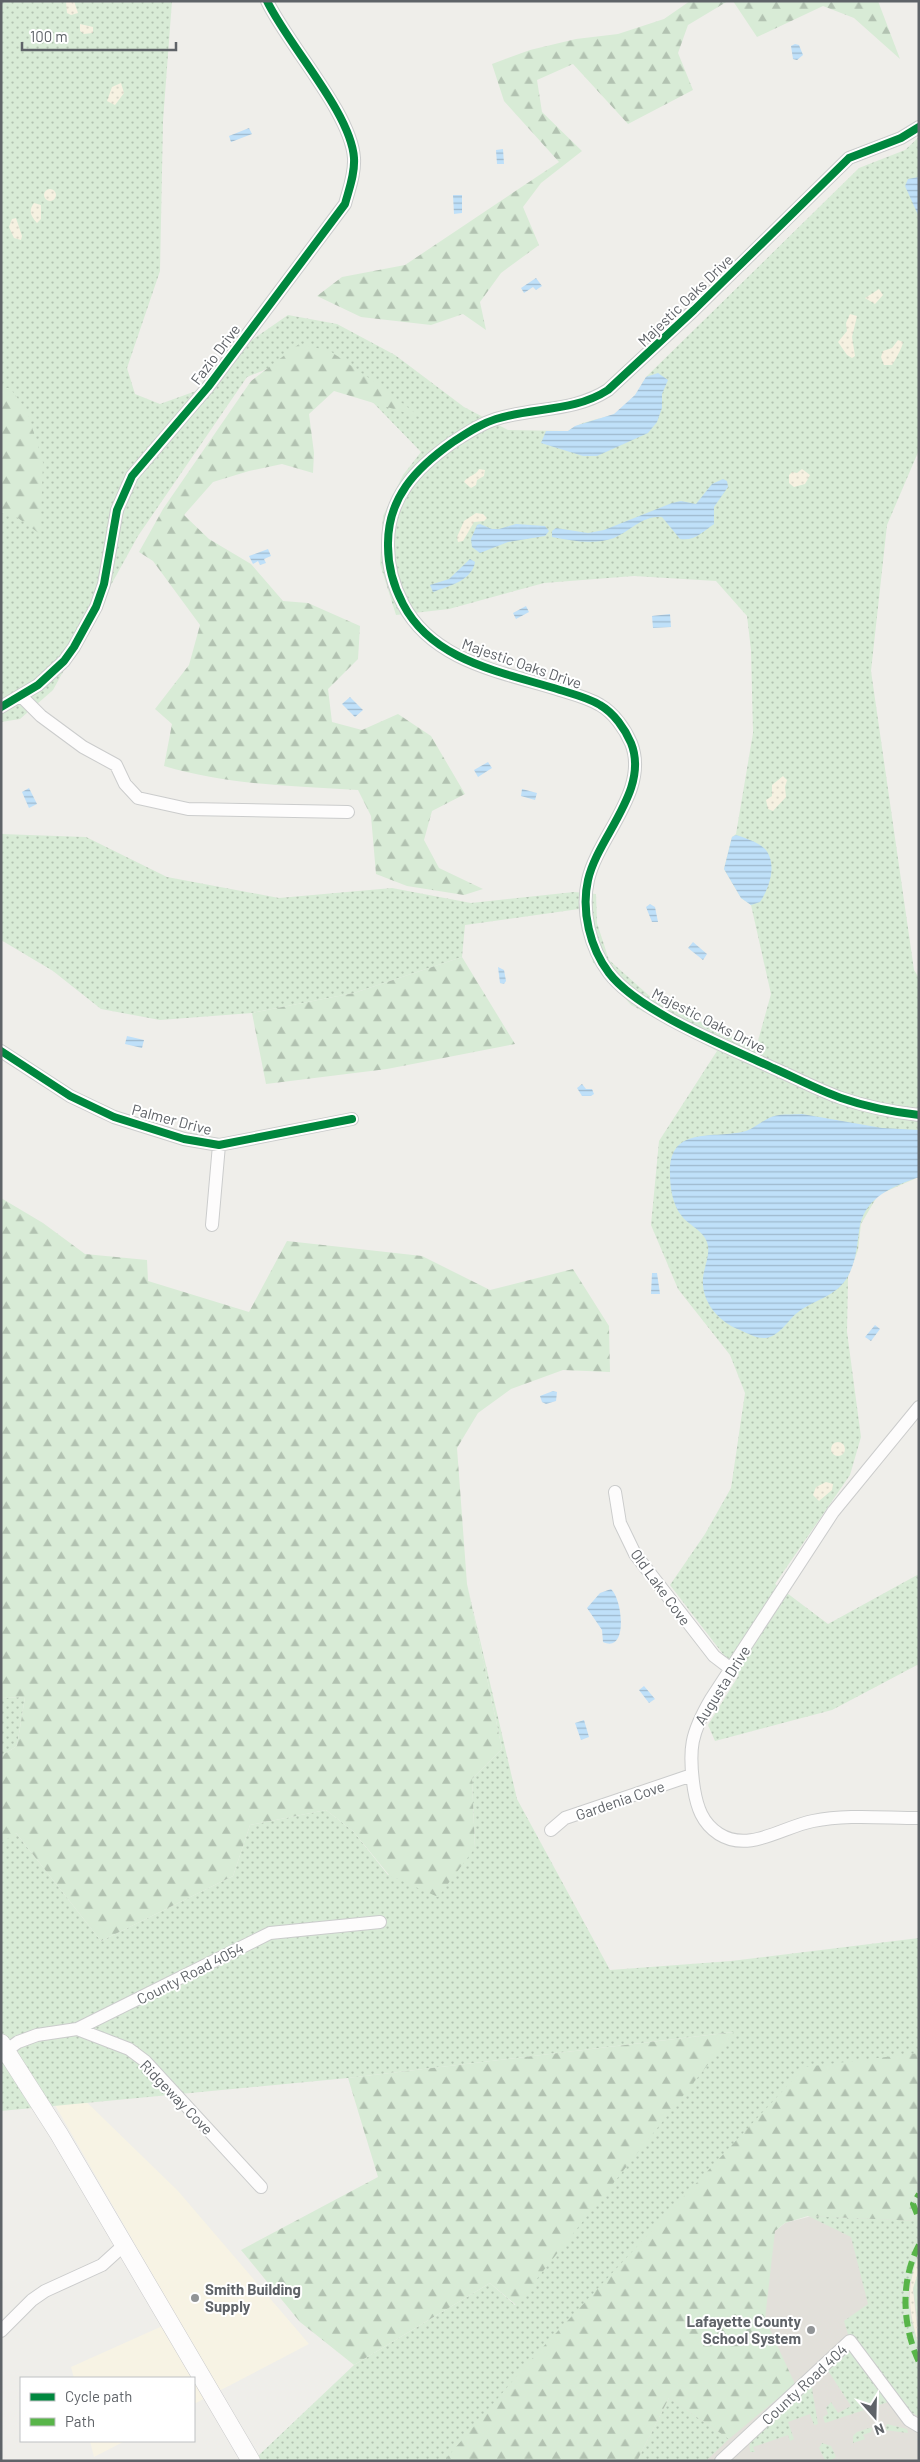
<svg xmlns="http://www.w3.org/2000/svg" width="920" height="2462" viewBox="0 0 920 2462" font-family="Barlow,sans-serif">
	<defs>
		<pattern id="grass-dots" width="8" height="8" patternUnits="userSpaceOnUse" patternTransform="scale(1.25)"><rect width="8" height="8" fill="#d8ebd6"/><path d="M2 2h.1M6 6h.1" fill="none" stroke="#b2c2b1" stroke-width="1.8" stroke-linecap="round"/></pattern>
		<pattern id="forest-firs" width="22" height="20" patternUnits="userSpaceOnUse" patternTransform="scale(1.25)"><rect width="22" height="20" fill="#d8ebd6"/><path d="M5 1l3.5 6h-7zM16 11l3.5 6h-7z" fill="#b2c2b1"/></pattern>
		<pattern id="sand-dots" width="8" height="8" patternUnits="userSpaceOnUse" patternTransform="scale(1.25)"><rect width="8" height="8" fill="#f6f1e1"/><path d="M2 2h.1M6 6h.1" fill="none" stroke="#d5d1c4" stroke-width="1.8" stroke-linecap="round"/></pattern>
		<pattern id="water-rules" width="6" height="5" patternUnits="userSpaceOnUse" patternTransform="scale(1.25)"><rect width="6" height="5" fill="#bfe0f9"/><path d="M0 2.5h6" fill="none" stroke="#9eb9cd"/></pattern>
	</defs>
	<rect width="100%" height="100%" fill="#efeeea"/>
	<path fill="#f7f3e4" d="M68 2084 178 2191 309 2344 194 2404V2378H74L71 2367 178 2319 48 2093Z
		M90 2441H125L94 2457Z"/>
	<path fill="#e2e0da" d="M919 2188V2461H637L739 2261 785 2223Z"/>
	<path fill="url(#grass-dots)" d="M1 1H172L163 121 160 271 127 368 135 394 160 404 196 391 252 340 288 315 337 324 395 355 464 407 508 430 568 431C581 421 597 420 612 415 628 409 639 390 646 377L859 168 905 150 919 137V450L887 525 871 671 914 970 919 978V1177L878 1195 861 1224 858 1250 848 1277 847 1332 861 1437 850 1475 775 1584 828 1624 919 1574V1664L832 1710 715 1741 708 1725 739 1675 670 1585 705 1534 731 1488 745 1393 730 1355 678 1289 651 1225 659 1141 717 1051 631 1005 593 962 579 909 465 925 462 957 354 993 252 1013 160 1020 101 1009 53 971 1 940V834L86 837 167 877 279 898 392 888 471 903 574 892 596 894 597 923 609 960 654 1000 756 1048 771 994 751 905 741 898 724 869 732 837 736 834 753 733 751 650 747 616 716 581 634 576 544 583 449 609 396 615 380 564 383 516 403 475 421 452 354 383 294 358 247 377 138 536 53 690 20 719 1 722Z
		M467 1584 517 1799 610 1970 731 1961 919 1938V2053L449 2461H262L258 2456 354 2365 490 2283 515 2305 733 2032 348 2078 1 2111V1838L16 1833 101 1941 233 1876 250 1825 326 1810 353 1831 388 1875 475 1848 472 1779 502 1749Z
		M25 1697 17 1746 1 1756V1698Z
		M808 2216 919 2221V2254L908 2290 911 2318 919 2347V2417L896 2403 850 2341 844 2321 868 2304 851 2237Z
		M849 2350 888 2402 825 2423 823 2417 828 2414 826 2408 831 2402 838 2413 851 2406 827 2369Z
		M811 2383 818 2424 814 2425 810 2414 788 2422 794 2439 790 2441 788 2435 753 2447 755 2452H750L749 2439Z
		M669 2398 729 2439 706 2461H637Z
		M887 2424 907 2429 908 2433 885 2430Z
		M869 2428H872L871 2432 863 2435 865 2439 853 2443V2436L857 2432Z
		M822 2443 831 2446 836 2457 830 2461 825 2460 819 2448Z"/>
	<path fill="url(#forest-firs)" d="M690 1H728L688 25 678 53 693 90 628 124 573 64 537 80 542 112 582 151 541 183 523 207 539 245 501 273 480 302 486 330 463 314 431 325 361 317 317 296 342 277 405 265 559 162 504 101 492 64 530 50 576 39 618 34 664 19Z
		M733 1H878L900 59 854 18 823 6 757 37Z
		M299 344 330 351 379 385 420 417 334 391 309 414 314 453 313 473 282 464 249 471 213 482 184 515 209 539 251 564 283 601 308 603 360 626 358 659 328 689 332 722 362 730 398 714 431 736 465 794 432 811 424 840 439 868 483 889 464 895 407 886 376 874 371 816 358 790C293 786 227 785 164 766L172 724 155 709 189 665 200 625 153 561 139 552 163 509 251 381Z
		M1 388H10L27 411 43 462 40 534 18 518 1 513Z
		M462 957 515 1044 387 1069 266 1084 252 1013 354 993Z
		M1 1198 43 1223 85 1254 147 1260 148 1281 249 1312 287 1241 422 1256 490 1290 573 1269 609 1326 610 1372 563 1370 511 1389 478 1413 457 1448 467 1584 502 1749 472 1779 475 1848 438 1897 389 1875 353 1831 326 1810 250 1825 233 1876 101 1941 16 1833 1 1843V1756L17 1746 25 1697 1 1698Z
		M734 2032 516 2305 490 2283 354 2365 300 2322 241 2250 378 2177 348 2078Z
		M919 2053V2221L808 2216 785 2223 775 2231 765 2319 795 2384 729 2439 669 2398 637 2461H444L528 2363 805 2067Z"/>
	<path fill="url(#sand-dots)" d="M66 1H74L78 13 71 15 67 13Z
		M80 24 93 27V33L84 34 80 31Z
		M121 83 124 93 115 105 107 101 112 87Z
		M44 195a6 6 0 1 1 12 0a6 6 0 1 1-12 0Z
		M34 203 41 205V219L37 223C31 216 28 211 34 203Z
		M16 218 22 236 21 240 14 238 9 227 12 219Z
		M879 289 883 295 875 304 865 298Z
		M850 314 857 316 852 337 855 356 852 358 847 355 838 342 847 331 846 323Z
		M898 340 903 342C903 346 895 361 892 365H884L881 357 883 351 892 348Z
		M479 469 485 470 484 476 477 480 476 485 471 488 464 482C468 475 476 476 479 469Z
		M802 469 810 475 805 484 794 487 789 483V475L792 472 797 473Z
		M476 513 483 514 487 518 484 521 474 522 463 541 458 542 457 537 464 521Z
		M783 776 787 780 785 787 786 797 773 811 768 809 766 800 772 796V785Z
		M831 1449a7 7 0 1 1 14 0a7 7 0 1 1-14 0Z
		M826 1482 833 1484 832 1490 819 1501 813 1495 816 1487Z
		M919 2254V2270L913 2289 919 2347C909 2310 905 2291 919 2254Z"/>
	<path fill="#d8ebd6" d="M919 2270V2331L913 2289Z"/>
	<path fill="url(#water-rules)" d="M795 44 799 45 803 55 797 60 793 59 791 46Z
		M249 128 252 134 231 142 229 136Z
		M503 149 504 164H497L496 150Z
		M919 177V217L905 186 908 179Z
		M453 195H462V213L454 214Z
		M536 278 542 286 536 290 533 287 524 293 521 288Z
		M658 373 668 380 662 394V408L657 422 648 433 597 456H583L541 443 546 431H568L575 426 614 414 635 395 646 377Z
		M723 479 727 481 728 487 714 507V524C702 532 696 541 680 539L662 517C643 515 631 531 614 538 594 545 573 541 552 537V531L556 528 588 533 604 530 672 503 681 501 696 504 712 484Z
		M480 524 492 529H499L516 524 545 526 549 531 545 536 508 542 480 553 472 547 471 539 477 525Z
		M268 549 271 556 264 559 266 563 260 565 258 561 253 564 249 556Z
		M470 559 475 562C472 581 448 586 433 592L430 585 449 579Z
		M526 606 529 612 516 619 513 613Z
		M670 614 671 627 653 628 652 616Z
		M350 697 363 710 355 717 342 704Z
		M488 762 492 768 478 777 474 770Z
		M29 788 37 804 29 808 22 792Z
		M522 789 537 793 535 800 521 796Z
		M736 835C745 838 758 842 765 849 778 864 769 889 760 902L751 905 741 898 724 869 732 837Z
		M650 904 655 907 658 922H652L646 907Z
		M693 942 707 954 703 960 688 948Z
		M498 967 504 970 506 981 504 984 500 983Z
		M127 1036 144 1040 142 1048 125 1044Z
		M582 1084 586 1089H592L594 1094 591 1096H582L577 1088Z
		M802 1114 882 1128 919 1130V1177C894 1186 867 1196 860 1225 857 1242 857 1260 848 1276 837 1297 814 1299 797 1313 787 1321 779 1337 765 1338 757 1339 747 1333 740 1330 719 1322 701 1302 703 1278 704 1265 713 1251 705 1238 699 1228 687 1224 681 1215 673 1205 670 1188 670 1175 668 1124 713 1140 746 1131 754 1128 761 1122 769 1118 778 1113 792 1115 802 1114Z
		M652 1273H657L660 1294H651Z
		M875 1325 880 1329 871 1341 865 1337Z
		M553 1391 557 1392 556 1401 546 1404 542 1402 540 1396Z
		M611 1589C623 1600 628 1654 603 1642L602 1630 587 1608 600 1593Z
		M644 1686 655 1699 649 1703 639 1690Z
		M584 1720 589 1737 581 1740 575 1723Z"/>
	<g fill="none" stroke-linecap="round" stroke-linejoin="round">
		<g stroke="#cbcccc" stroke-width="14">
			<path id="street" d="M919 127 901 138 849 158 694 310 608 390C574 412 534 407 496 419 480 424 467 433 453 442 416 468 387 498 388 546 388 568 393 585 403 604 433 662 503 672 560 690 573 694 589 698 600 705 614 713 625 729 631 743 650 790 598 836 588 880 581 911 590 948 609 973 639 1012 728 1047 773 1068 796 1078 818 1090 841 1098 867 1107 892 1112 919 1115
				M21 696 41 716 83 747 116 765 125 784 138 798 188 809 348 812
				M1 707 38 685 64 661 74 647 96 607 104 584 117 510 132 476 208 387 345 204C349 189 355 174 354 158 351 113 288 45 267 1
				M1 1051 70 1096 114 1117 184 1139 219 1145 352 1119
				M212 1225 219 1145
				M919 1407 833 1512 711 1699C691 1733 688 1749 694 1789 697 1807 702 1823 719 1834 749 1853 782 1827 813 1821 847 1814 884 1818 919 1818
				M615 1492 620 1523 635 1554 714 1656 731 1669
				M551 1830 565 1818 692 1775
				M77 2029 129 2049 145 2061 261 2187
				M7 2050 18 2042 37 2035 77 2029 270 1933 380 1922
				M1 2331 32 2300 45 2291 102 2265 124 2245
				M721 2461 850 2341 909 2420 919 2426"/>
		</g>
		<g stroke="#cacacb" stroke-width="19">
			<path id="secondary" d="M1 2043 59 2134 251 2461"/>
		</g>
		<use href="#street" stroke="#fdfcfc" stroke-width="12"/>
		<use href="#secondary" stroke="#fdfcfc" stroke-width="18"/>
		<path stroke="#58b549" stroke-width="6" stroke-dasharray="12 6" stroke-linecap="butt" d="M917 2214 913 2204 919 2194
			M919 2245C900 2281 902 2325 919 2362"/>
		<g stroke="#fff" stroke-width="11">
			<path id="cycleway" d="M919 127 901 138 849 158 694 310 608 390C574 412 534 407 496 419 480 424 467 433 453 442 416 468 387 498 388 546 388 568 393 585 403 604 433 662 503 672 560 690 573 694 589 698 600 705 614 713 625 729 631 743 650 790 598 836 588 880 581 911 590 948 609 973 639 1012 728 1047 773 1068 796 1078 818 1090 841 1098 867 1107 892 1112 919 1115
				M1 707 38 685 64 661 74 647 96 607 104 584 117 510 132 476 208 387 345 204C349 189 355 174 354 158 351 113 288 45 267 1
				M1 1051 70 1096 114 1117 184 1139 219 1145 352 1119"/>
		</g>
		<use href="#cycleway" stroke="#00873e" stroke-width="8"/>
	</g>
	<g fill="#919496" stroke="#fff" stroke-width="2">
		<circle cx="195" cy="2298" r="5"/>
		<circle cx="811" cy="2330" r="5"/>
	</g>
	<g text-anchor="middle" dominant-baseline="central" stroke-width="4" stroke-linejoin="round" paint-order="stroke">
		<g font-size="15" fill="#5f6368" stroke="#fff">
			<text transform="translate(685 300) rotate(-44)">Majestic Oaks Drive</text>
			<text transform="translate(215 354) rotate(-53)">Fazio Drive</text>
			<text transform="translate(522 663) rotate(19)">Majestic Oaks Drive</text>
			<text transform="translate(709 1020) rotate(27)">Majestic Oaks Drive</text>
			<text transform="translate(172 1119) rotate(15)">Palmer Drive</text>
			<text transform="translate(661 1587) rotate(54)">Old Lake Cove</text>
			<text transform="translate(722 1685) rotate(-58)">Augusta Drive</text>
			<text transform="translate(620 1800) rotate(-19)">Gardenia Cove</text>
			<text transform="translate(190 1973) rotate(-27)">County Road 4054</text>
			<text transform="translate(177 2097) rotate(46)">Ridgeway Cove</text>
			<text transform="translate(804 2384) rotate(-43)">County Road 404</text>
		</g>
		<g font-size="15" font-weight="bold" fill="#5f6368" stroke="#fff" text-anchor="start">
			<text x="205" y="2289">Smith Building<tspan x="205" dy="17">Supply</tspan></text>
			<text x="801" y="2321" text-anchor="end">Lafayette County<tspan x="801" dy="17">School System</tspan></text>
		</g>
	</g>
	<rect width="920" height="2462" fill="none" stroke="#5f6368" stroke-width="5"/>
	<rect x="20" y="2377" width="175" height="65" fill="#ffffff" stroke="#bfc1c3"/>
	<rect x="30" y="2393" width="25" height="8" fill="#00873e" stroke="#bfc1c3"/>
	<text x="65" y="2402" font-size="15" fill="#5f6368">Cycle path</text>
	<rect x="30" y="2418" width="25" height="8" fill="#58b549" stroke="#bfc1c3"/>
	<text x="65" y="2427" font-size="15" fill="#5f6368">Path</text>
	<g transform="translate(875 2417) rotate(160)" stroke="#ffffff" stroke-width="4" paint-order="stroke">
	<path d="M0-4L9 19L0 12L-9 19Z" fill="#5f6368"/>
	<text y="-8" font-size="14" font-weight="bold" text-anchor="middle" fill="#5f6368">N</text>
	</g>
	<path d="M22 42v8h154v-8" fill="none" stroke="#5f6368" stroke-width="2.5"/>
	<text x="30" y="42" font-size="15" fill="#5f6368" stroke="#ffffff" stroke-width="4" paint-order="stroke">100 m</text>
</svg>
